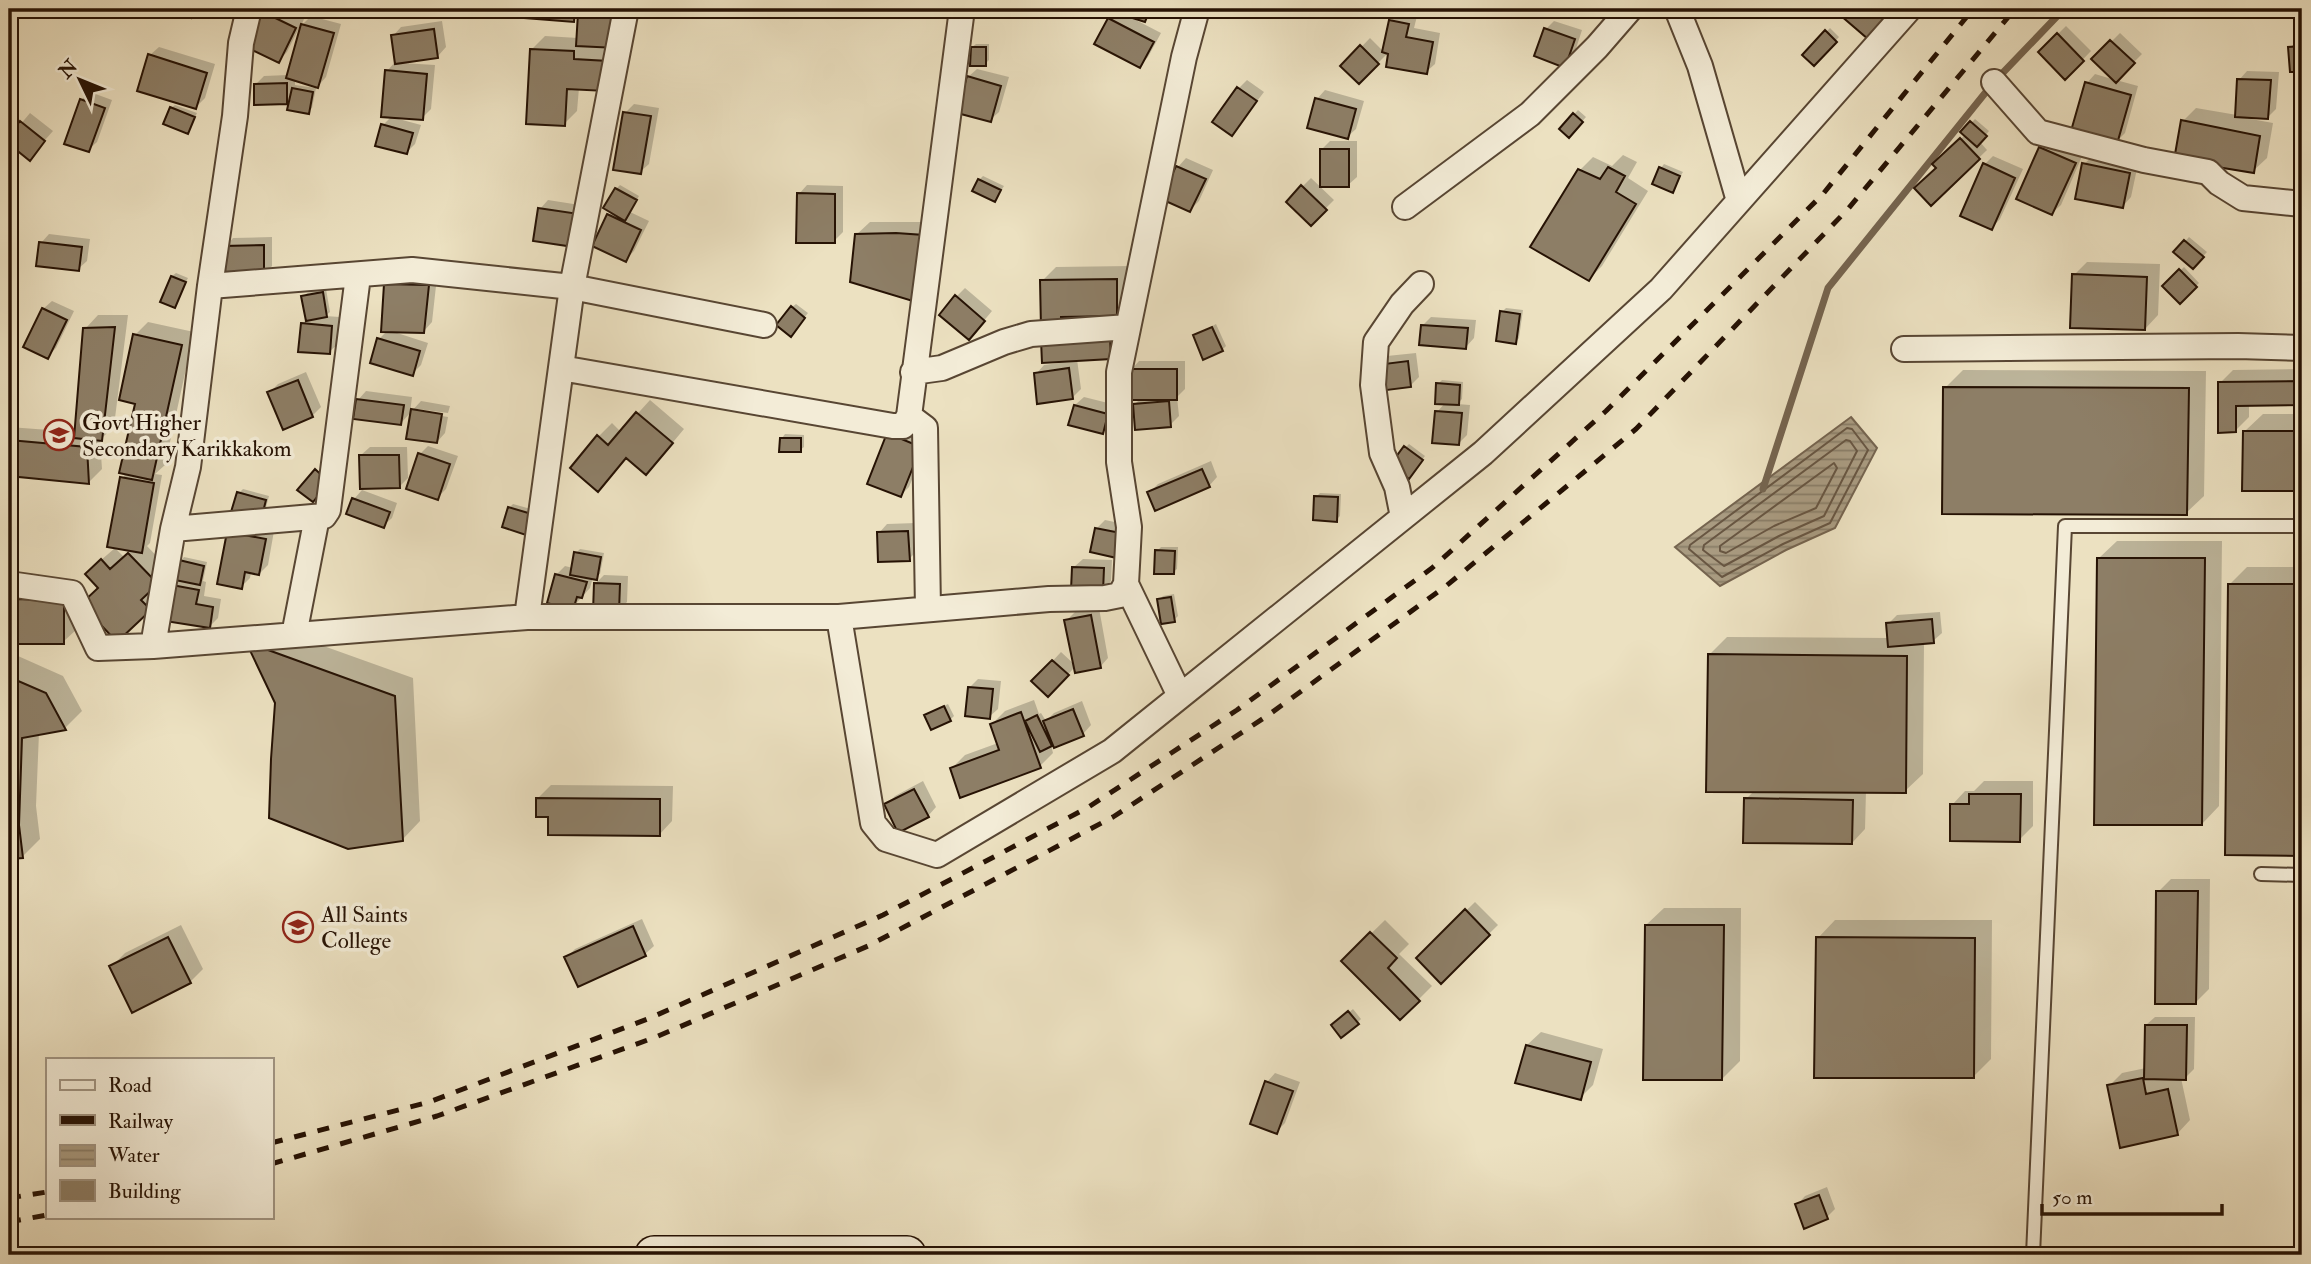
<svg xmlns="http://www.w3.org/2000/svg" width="2311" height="1264" viewBox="0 0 2311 1264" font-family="'IM FELL Double Pica',serif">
	<defs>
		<pattern id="water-rules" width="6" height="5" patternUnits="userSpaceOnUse" patternTransform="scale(1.75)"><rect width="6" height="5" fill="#a99b81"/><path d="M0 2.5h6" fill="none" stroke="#897d67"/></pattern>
	</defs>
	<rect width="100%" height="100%" fill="#ece1c1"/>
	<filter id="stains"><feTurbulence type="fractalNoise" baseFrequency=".00286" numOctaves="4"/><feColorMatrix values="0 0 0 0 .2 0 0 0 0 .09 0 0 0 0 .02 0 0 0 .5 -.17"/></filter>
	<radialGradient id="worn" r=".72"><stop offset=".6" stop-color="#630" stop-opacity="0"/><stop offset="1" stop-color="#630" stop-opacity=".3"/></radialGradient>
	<path fill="url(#water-rules)" stroke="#75644f" stroke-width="2" d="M1851 417 1877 448 1835 528 1786 550 1720 586 1675 547Z"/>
	<path fill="#0003" d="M269 9H282L304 19 301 26 311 16 341 24 326 77 318 86 295 79V85L316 88 312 108 308 112 291 98 287 102 255 85 264 76 288 75 302 27 300 26 287 52 278 61 265 13Z
		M528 9H582V11L585 9H626L620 48 579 88 577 111 564 124 532 49 545 36 578 38 580 14 573 20 527 16Z
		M908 9H933L928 13Z
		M1117 9H1154L1145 20 1137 18 1136 20 1161 33 1148 57 1140 66 1096 43Z
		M1836 9H1906L1875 43Z
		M1399 13 1417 16 1414 28 1440 33 1435 64 1426 72 1391 50 1359 82 1343 66 1370 38 1384 52 1390 21Z
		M442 21 446 47 438 56 402 63 435 65 431 109 422 118H395L421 125 415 144 407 152 383 125 392 116 387 71 396 61 393 36 401 27Z
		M1554 21 1582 30 1573 58 1564 66 1546 29Z
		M2066 26 2091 51 2065 78 2040 52Z
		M1830 28 1839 37 1814 64 1804 55Z
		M2120 33 2142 54 2116 80 2138 86 2125 133 2116 142 2087 83 2095 74 2115 80 2094 59Z
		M2302 43V70L2292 71 2290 48 2294 44Z
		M976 44H989V60L985 64 972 47Z
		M159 47 215 64 205 98 196 107 150 55Z
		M977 69 1009 77 999 112 990 120 968 77Z
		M2247 71 2279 72 2276 109 2268 117H2252L2251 119 2273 123 2267 158 2253 171 2183 121 2196 108 2237 115 2239 80Z
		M1247 80 1264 92 1232 134 1239 88Z
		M1325 90 1364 101 1356 129 1347 137 1317 99Z
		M90 92 112 100 97 142 88 150 81 100Z
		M634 104 659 108 649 164 640 172 625 113Z
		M175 105 197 113 188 132 171 108Z
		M1578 110 1586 117 1569 136 1561 129Z
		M30 113 53 131 29 158 9 142V138Z
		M1975 119 1989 131 1980 142 1987 150 1931 204 1938 168 1935 164 1965 135 1963 132Z
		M2049 139 2083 154 2061 205 2052 213 2040 148Z
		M1330 141H1357V177L1348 185 1321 150Z
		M1623 155 1637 162 1628 178 1648 191 1602 266 1589 279 1580 170 1593 157 1612 166Z
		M1993 156 2023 169 2000 219 1992 228 1985 164Z
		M2093 156 2138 164 2131 197 2123 206 2084 164Z
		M1186 158 1213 170 1199 201 1190 210 1163 198 1178 167Z
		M1664 164 1683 172 1672 190 1661 168Z
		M983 176 1004 186 995 200 979 180Z
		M1311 178 1334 200 1311 223 1288 201Z
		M620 185 639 196 630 212 649 221 634 251 625 260 594 245 612 211 616 189Z
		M807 185 843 186V232L834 241 799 194Z
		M548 200 586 206 582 236 540 209Z
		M870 222H937L929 287 856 235Z
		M49 234 90 239 87 261 78 269 41 243Z
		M272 237V266L264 275 225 247 233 238Z
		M2189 237 2207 252 2193 267 2176 252Z
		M2300 249H2302V265L2297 266V253Z
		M2087 262 2160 264 2158 315 2145 329 2074 275Z
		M1130 266V301L1117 314 1071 315 1060 326 1042 281 1056 267Z
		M2184 267 2199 283 2180 302 2165 286Z
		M176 273 188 278 174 305 172 276Z
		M437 277 432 322 424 331H391L428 343 421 365 412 374 379 339 388 330 385 284Z
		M965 288 992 311 977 329 957 296Z
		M326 289 330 312 325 316 340 317 338 344 329 352 302 324 307 319 303 297 307 293Z
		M52 301 74 311 56 348 47 357 43 309Z
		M796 304 808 313 794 330 792 307Z
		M1506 308 1523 310 1519 338 1516 342 1502 312Z
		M98 315H128L114 426 100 440 102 469 88 483 9 475V427L76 432 85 329Z
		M1431 317 1476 320 1474 338 1466 347 1423 325Z
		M148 322 194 332 165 465 155 474 162 475 150 543 147 546 170 570 150 609 100 561 115 548 124 557 132 550 122 478 127 473 137 403 135 335Z
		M1216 324 1226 346 1222 350 1195 336Z
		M1118 328 1110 357 1077 359 1081 389 1073 397 1036 374 1044 365 1059 363 1058 360Z
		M1416 353 1419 377 1411 385 1381 389 1387 356Z
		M1139 361H1185V389L1177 397 1179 416 1170 425 1134 405 1141 398 1131 370Z
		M2302 369V403L2249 404V417L2236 430 2220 383 2233 370Z
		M1963 370 2206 371 2204 496 2186 513 1945 388Z
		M306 372 321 407 312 416 269 393 278 384Z
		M1442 380 1463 382 1462 399 1457 404 1470 405 1467 435 1458 444 1437 412 1446 402 1438 384Z
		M366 391 412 397 410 413 421 401 450 406 448 413 417 409V412L448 417 445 433 437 442 412 411 401 423 358 400Z
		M1084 397 1116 405 1111 424 1102 432 1075 405Z
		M650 400 684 429 659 459 627 457 598 490V437L612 423 621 432Z
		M2263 414H2302V490L2244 489 2245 431Z
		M897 425 929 438 909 487 901 495Z
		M785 434 804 435V447L800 450 782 438Z
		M1409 444 1425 456 1412 473 1406 447Z
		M428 446 458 456 446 489 437 498 420 454Z
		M370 447H407L408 478 399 487 361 455Z
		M1211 461 1217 477 1209 486 1149 493 1158 484Z
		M243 489 269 496 264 515 239 493Z
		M362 490 397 503 392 518 383 526 354 499Z
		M1320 493 1341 494 1340 516 1336 520 1316 497Z
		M513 504 538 511 532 530 509 508Z
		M1105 520 1134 526 1129 548 1096 529Z
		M916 523 917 551 909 559 879 533 887 524Z
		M274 531 268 565 259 574 251 572 250 578 241 587 228 533Z
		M2117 541H2222L2219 806 2202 824 2099 558Z
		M1161 547H1178L1177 569 1173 572 1157 551Z
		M580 549 604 553 600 574 593 577 590 588 572 608 556 575 565 566 573 568 576 553Z
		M184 557 207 562 203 581 206 582 204 596 221 599 218 618 209 627 173 586 180 579 181 561Z
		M1083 559 1112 560 1111 581 1102 590 1074 567Z
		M2247 567H2302V854H2226L2229 585Z
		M604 575 628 576 627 602 619 610 595 584Z
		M77 587V629L63 642H9V593Z
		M1174 594 1178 616 1174 620 1159 600 1163 596Z
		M1099 608 1108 658 1100 667H1075L1048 695 1034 681 1061 652 1075 665 1066 621 1075 612Z
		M1940 612 1942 633 1933 641 1924 642 1923 774 1905 791H1866L1865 829 1852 843 1746 799 1755 790 1709 655 1727 637 1889 638 1888 624 1897 615Z
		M265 625 413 678 420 821 403 839 277 703 248 642Z
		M9 652 63 676 82 711 65 728 39 733 36 806 40 839 22 857 9 858Z
		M978 679 1001 681 998 709 989 717 970 687Z
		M1034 700 1039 714 1041 713 1046 721 1054 713 1082 701 1091 725 1083 734 1053 742 1051 745 1053 753 1040 766 952 768 965 755 998 743 992 724 1005 711Z
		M948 704 954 716 950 720 926 715Z
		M923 781 936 807 928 816 886 805 895 796Z
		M1984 781H2033V826L2019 840 1952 805 1965 791H1974Z
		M551 785 673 786 672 821 659 835 550 815 538 798Z
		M2171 879H2210L2209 989 2196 1002 2158 892Z
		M1475 902 1498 925 1441 981 1418 958Z
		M1664 908H1741L1740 1061 1722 1079 1646 925Z
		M642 919 654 946 645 954 578 985 566 958 575 949Z
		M1385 920 1409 944 1399 954 1432 986 1400 1018 1343 961Z
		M1835 920H1992L1991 1059 1973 1077 1818 938Z
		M181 925 203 969 190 982 111 967 125 953Z
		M1353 1009 1361 1019 1357 1023 1337 1022Z
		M2155 1017H2195L2194 1069 2185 1078H2181L2190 1120 2177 1134 2109 1086 2122 1073 2146 1068V1025Z
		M1541 1032 1603 1049 1593 1085 1580 1098 1527 1045Z
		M1275 1073 1300 1082 1285 1123 1276 1132 1267 1082Z
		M1827 1187 1835 1209 1827 1217 1797 1205 1805 1196Z"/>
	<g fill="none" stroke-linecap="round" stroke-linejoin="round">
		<path stroke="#685642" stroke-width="2" d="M1847 428 1852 429 1868 450 1830 523 1783 544 1722 577 1689 549 1690 545Z
			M1846 440 1850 441 1857 451 1824 516 1779 536 1724 566 1703 550 1704 545Z
			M1834 463 1837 468 1816 508 1774 526 1726 553 1720 551V546Z"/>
		<path stroke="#75644f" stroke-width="7" d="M1763 489 1828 288 1994 82 2064 9"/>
	</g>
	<path fill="#8d7e66" stroke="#261204" stroke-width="2" d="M191 9H208L209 15 192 18Z
		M526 9H575L574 22 525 18Z
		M1115 9H1150L1145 22 1114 12Z
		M1833 9H1880L1895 22 1875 45Z
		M263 12 296 28 279 63 246 47Z
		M578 13 618 15 617 48 576 46Z
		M1108 18 1154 42 1140 68 1094 44Z
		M1389 20 1409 24 1406 37 1433 42 1427 74 1386 67 1388 54 1382 52Z
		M301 24 334 33 318 88 286 78Z
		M1544 28 1575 39 1565 68 1534 56Z
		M434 29 438 58 395 64 391 35Z
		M1825 30 1837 42 1814 66 1802 55Z
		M2057 33 2084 61 2065 80 2038 52Z
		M2110 40 2135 63 2116 83 2091 59Z
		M1360 45 1379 64 1359 84 1340 66Z
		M2302 46V72H2290L2288 47Z
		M971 47H986V66H970Z
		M530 49 574 51V59L608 61 606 91 567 89 565 126 526 124Z
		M148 54 207 73 196 109 137 91Z
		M385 70 427 74 423 120 381 117Z
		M967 76 1001 86 991 122 957 113Z
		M2237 79 2271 80 2268 119 2235 117Z
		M2085 82 2131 95 2117 144 2071 131Z
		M287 83V104L254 105V84Z
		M1237 87 1257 101 1232 136 1212 122Z
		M292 88 313 92 309 114 287 110Z
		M1315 98 1356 109 1348 139 1307 128Z
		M80 99 105 108 89 152 64 144Z
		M170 107 195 117 188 134 163 124Z
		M623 112 651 116 641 174 613 170Z
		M1573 113 1583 122 1569 138 1559 129Z
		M2181 120 2260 136 2254 173 2174 160Z
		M20 121 45 141 30 161 9 144V135Z
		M1970 121 1987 136 1977 147 1960 132Z
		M381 124 413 133 407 154 375 146Z
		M1960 138 1980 159 1931 206 1914 188 1936 168 1932 164Z
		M2039 147 2076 163 2052 215 2016 199Z
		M1320 149H1349V187H1320Z
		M1983 163 2015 178 1992 230 1960 216Z
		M2082 163 2130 173 2123 208 2075 199Z
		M1176 166 1206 179 1190 212 1161 199Z
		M1608 167 1625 176 1616 192 1636 204 1589 281 1530 247 1578 169 1600 179Z
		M1659 167 1680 176 1673 193 1652 184Z
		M978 179 1001 190 995 202 972 191Z
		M1301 185 1327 210 1311 226 1286 202Z
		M615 188 637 200 625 221 603 208Z
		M797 193 835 194V243H796Z
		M538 208 579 214 574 247 533 241Z
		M607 214 641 230 626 262 592 246Z
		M896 233 924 235 916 302 850 282 855 234Z
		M2184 240 2204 257 2193 269 2173 252Z
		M39 242 82 247 79 271 36 266Z
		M264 245V276L223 277V246Z
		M2179 269 2197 287 2180 304 2162 286Z
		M2072 274 2147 277 2145 330 2070 328Z
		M171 276 186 282 175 308 160 302Z
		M1117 279V316L1061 317V328H1041L1040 280Z
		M384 284 429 285 424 333 381 332Z
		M323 292 327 317 306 321 301 296Z
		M955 295 985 321 969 340 939 315Z
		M791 306 805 318 791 337 776 325Z
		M42 308 67 320 48 359 23 347Z
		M1500 311 1520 314 1516 344 1496 341Z
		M301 323 332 326 330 354 298 352Z
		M1421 325 1468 328 1466 349 1419 345Z
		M115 327 102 441 74 438 83 328Z
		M1212 327 1223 351 1203 360 1193 335Z
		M133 334 182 345 152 480 119 473 135 404 119 400Z
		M1110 336 1111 359 1042 363 1041 340Z
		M377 338 420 351 413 376 370 363Z
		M1408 361 1411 387 1379 391 1376 365Z
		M1069 368 1073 399 1037 404 1034 373Z
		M1129 369H1177V400H1129Z
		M298 380 313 417 283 430 267 392Z
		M2302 381V405L2236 406V432L2218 433V382Z
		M1436 383 1460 385 1459 405 1435 404Z
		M1943 387 2189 388 2187 515 1942 514Z
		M356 399 404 405 401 425 353 419Z
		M1169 401 1171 427 1135 430 1133 404Z
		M1074 405 1108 414 1103 434 1068 425Z
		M411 409 442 414 437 443 406 439Z
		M1435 411 1462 413 1459 445 1432 443Z
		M636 412 673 443 646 475 626 458 598 492 570 468 597 435 608 445Z
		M2243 431H2302V491H2242Z
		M887 433 921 447 901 497 867 484Z
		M780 438H801V452H779Z
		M9 440 87 447 89 484 9 476Z
		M1404 446 1423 460 1409 479 1390 465Z
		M418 453 450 464 438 500 406 489Z
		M359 455H399L400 488 360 489Z
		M315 469 329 482 313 502 297 490Z
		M1202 469 1210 487 1155 511 1147 492Z
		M120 477 154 483 142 553 107 547Z
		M237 492 266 500 261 520 231 512Z
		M1314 496 1338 497 1337 522 1313 520Z
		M352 498 390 512 384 528 346 514Z
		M508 507 535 515 529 536 502 527Z
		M1095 528 1126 534 1121 559 1090 552Z
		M908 531 910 561 878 562 877 532Z
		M227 532 266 539 259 575 245 572 242 589 217 584Z
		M1155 550 1175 551 1174 574H1154Z
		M574 552 601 557 597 580 570 575Z
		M128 553 158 584 141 600 151 610 117 642 81 604 98 588 85 574 101 559 110 569Z
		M2097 558H2205L2202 825H2094Z
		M179 560 204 566 200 585 175 580Z
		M1072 567 1104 568 1103 592 1071 590Z
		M555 574 587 582 582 598 577 597 573 610 547 603Z
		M594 583 620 584 619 612H593Z
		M2228 584H2302V856L2225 855Z
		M172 585 199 590 196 604 213 607 210 628 165 621Z
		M1171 597 1175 622 1161 624 1157 599Z
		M9 599 64 600V644H9Z
		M1091 615 1101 668 1075 673 1064 620Z
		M1932 619 1934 643 1888 647 1886 623Z
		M246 642 395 696 403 841 348 849 269 818 271 759 275 703Z
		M1708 654 1907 656 1906 793 1706 792Z
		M1052 660 1069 675 1048 697 1031 681Z
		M9 677 46 693 66 730 22 738 19 825 23 858 9 859Z
		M968 687 993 689 990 719 965 716Z
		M944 706 951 721 931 730 924 715Z
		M1073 709 1084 736 1054 748 1043 721Z
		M1021 712 1041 768 960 798 950 768 999 750 990 724Z
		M1037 715 1052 746 1040 752 1025 721Z
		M914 789 929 817 898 833 884 804Z
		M1969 794H2021L2020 842 1950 841V804H1969Z
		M536 798 660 799V836L548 835V817H536Z
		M1744 798 1853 800 1852 844 1743 843Z
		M2156 891H2198L2196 1004H2155Z
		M1465 909 1490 935 1441 984 1416 958Z
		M1645 925H1724L1722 1080H1643Z
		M633 926 646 956 578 987 564 957Z
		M1370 932 1397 958 1388 968 1420 1001 1400 1020 1341 961Z
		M168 937 191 983 132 1013 109 966Z
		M1816 937 1975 938 1974 1078H1814Z
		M1348 1011 1359 1024 1341 1038 1331 1025Z
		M2145 1025H2187L2186 1080 2144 1079Z
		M1526 1045 1591 1062 1581 1100 1515 1083Z
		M2143 1078 2146 1094 2168 1089 2178 1135 2120 1148 2107 1085Z
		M1265 1081 1293 1091 1277 1134 1250 1124Z
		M1819 1195 1828 1219 1804 1229 1795 1204Z"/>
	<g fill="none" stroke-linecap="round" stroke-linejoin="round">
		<g stroke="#584633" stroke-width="16">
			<path id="lane" d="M2261 874 2302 875
				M2033 1255 2065 526H2302"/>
		</g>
		<g stroke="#584633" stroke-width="28">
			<path id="street" d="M1677 9 1700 66 1739 201
				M1994 82 2038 132 2144 160 2208 172 2219 183 2243 198 2302 204
				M1405 207 1530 114 1597 47 1630 9
				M210 286 412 270 572 287 764 325
				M1904 349 2238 346 2302 348
				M561 368 893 426H903L909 416 962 9
				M913 372 942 368 1004 342 1031 334 1128 327
				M909 416 925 428 928 609
				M1403 517 1397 487 1382 453 1373 385 1376 342 1402 304 1421 284
				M173 529 324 516 328 510 358 276
				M9 584 72 593 98 648 153 646 173 529 188 467 210 286 235 116 241 43 249 9
				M1126 584 1180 696
				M527 617 572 287 626 9
				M839 617 1049 599 1105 598 1120 595 1126 584 1129 527 1119 462V372L1184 57 1197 9
				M294 635 317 517
				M153 646 527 617H839L873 823 886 839 937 855 1112 751 1483 453 1661 289 1909 9"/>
		</g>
		<g stroke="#261204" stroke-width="40">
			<path id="secondary" d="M654 1255H907"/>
		</g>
		<use href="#lane" stroke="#f3ecd7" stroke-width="12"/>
		<use href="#street" stroke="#f3ecd7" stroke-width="24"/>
		<use href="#secondary" stroke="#f3ecd7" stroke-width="37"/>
		<path stroke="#261204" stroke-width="5" stroke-dasharray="12 12" stroke-linecap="butt" d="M271 1143 429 1102 650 1018 883 915 1087 808 1237 710 1432 568 1606 411 1823 194 1973 9
			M271 1164 437 1116 656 1037 868 946 1113 817 1267 716 1446 586 1636 429 1848 209 2015 9
			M9 1198 47 1192
			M9 1222 47 1215"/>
	</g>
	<defs>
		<g id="school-ring" transform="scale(1.575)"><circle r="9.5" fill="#f3ecd7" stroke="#8f2418" stroke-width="1.5"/><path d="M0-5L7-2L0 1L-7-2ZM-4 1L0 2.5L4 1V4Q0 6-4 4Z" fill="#8f2418"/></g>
		<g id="university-ring" transform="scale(1.575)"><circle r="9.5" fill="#f3ecd7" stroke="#8f2418" stroke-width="1.5"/><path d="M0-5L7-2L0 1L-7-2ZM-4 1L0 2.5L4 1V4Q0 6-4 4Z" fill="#8f2418"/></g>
	</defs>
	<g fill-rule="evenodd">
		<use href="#school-ring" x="59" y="435"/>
		<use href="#university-ring" x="298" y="927"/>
	</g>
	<g text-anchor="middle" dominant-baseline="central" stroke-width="7" stroke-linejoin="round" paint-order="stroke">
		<g font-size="23" fill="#261204" stroke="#f3ecd7" text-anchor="start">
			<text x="82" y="422">Govt Higher<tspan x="82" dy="26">Secondary Karikkakom</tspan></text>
			<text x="321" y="914">All Saints<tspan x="321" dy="26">College</tspan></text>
		</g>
	</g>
	<rect width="2311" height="1264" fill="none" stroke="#ece1c1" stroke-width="35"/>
	<rect x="10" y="10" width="2290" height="1243" fill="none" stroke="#261204" stroke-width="3.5"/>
	<rect x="18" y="18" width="2276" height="1229" fill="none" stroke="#261204" stroke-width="2"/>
	<rect x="46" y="1058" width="228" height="161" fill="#f3ecd7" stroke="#a19583" stroke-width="2"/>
	<rect x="60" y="1080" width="35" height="10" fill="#f3ecd7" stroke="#a19583" stroke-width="2"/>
	<text x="108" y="1092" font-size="21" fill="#261204">Road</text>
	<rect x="60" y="1115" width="35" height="10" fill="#261204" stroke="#a19583" stroke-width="2"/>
	<text x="108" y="1128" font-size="21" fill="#261204">Railway</text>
	<rect x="60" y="1145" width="35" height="21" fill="url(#water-rules)" stroke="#a19583" stroke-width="2"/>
	<text x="108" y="1162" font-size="21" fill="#261204">Water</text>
	<rect x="60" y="1180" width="35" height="21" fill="#8d7e66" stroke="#a19583" stroke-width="2"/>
	<text x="108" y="1198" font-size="21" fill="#261204">Building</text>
	<g transform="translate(80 80) rotate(313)" stroke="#f3ecd7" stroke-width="5" paint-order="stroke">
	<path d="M0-5L12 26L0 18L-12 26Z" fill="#261204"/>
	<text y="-10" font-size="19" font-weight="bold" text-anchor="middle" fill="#261204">N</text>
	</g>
	<path d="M2042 1204v10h180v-10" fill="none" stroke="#261204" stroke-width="3.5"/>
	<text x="2052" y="1204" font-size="21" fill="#261204" stroke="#f3ecd7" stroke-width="5" paint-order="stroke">50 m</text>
	<rect width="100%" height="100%" filter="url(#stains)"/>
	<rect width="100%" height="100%" fill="url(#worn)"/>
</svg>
